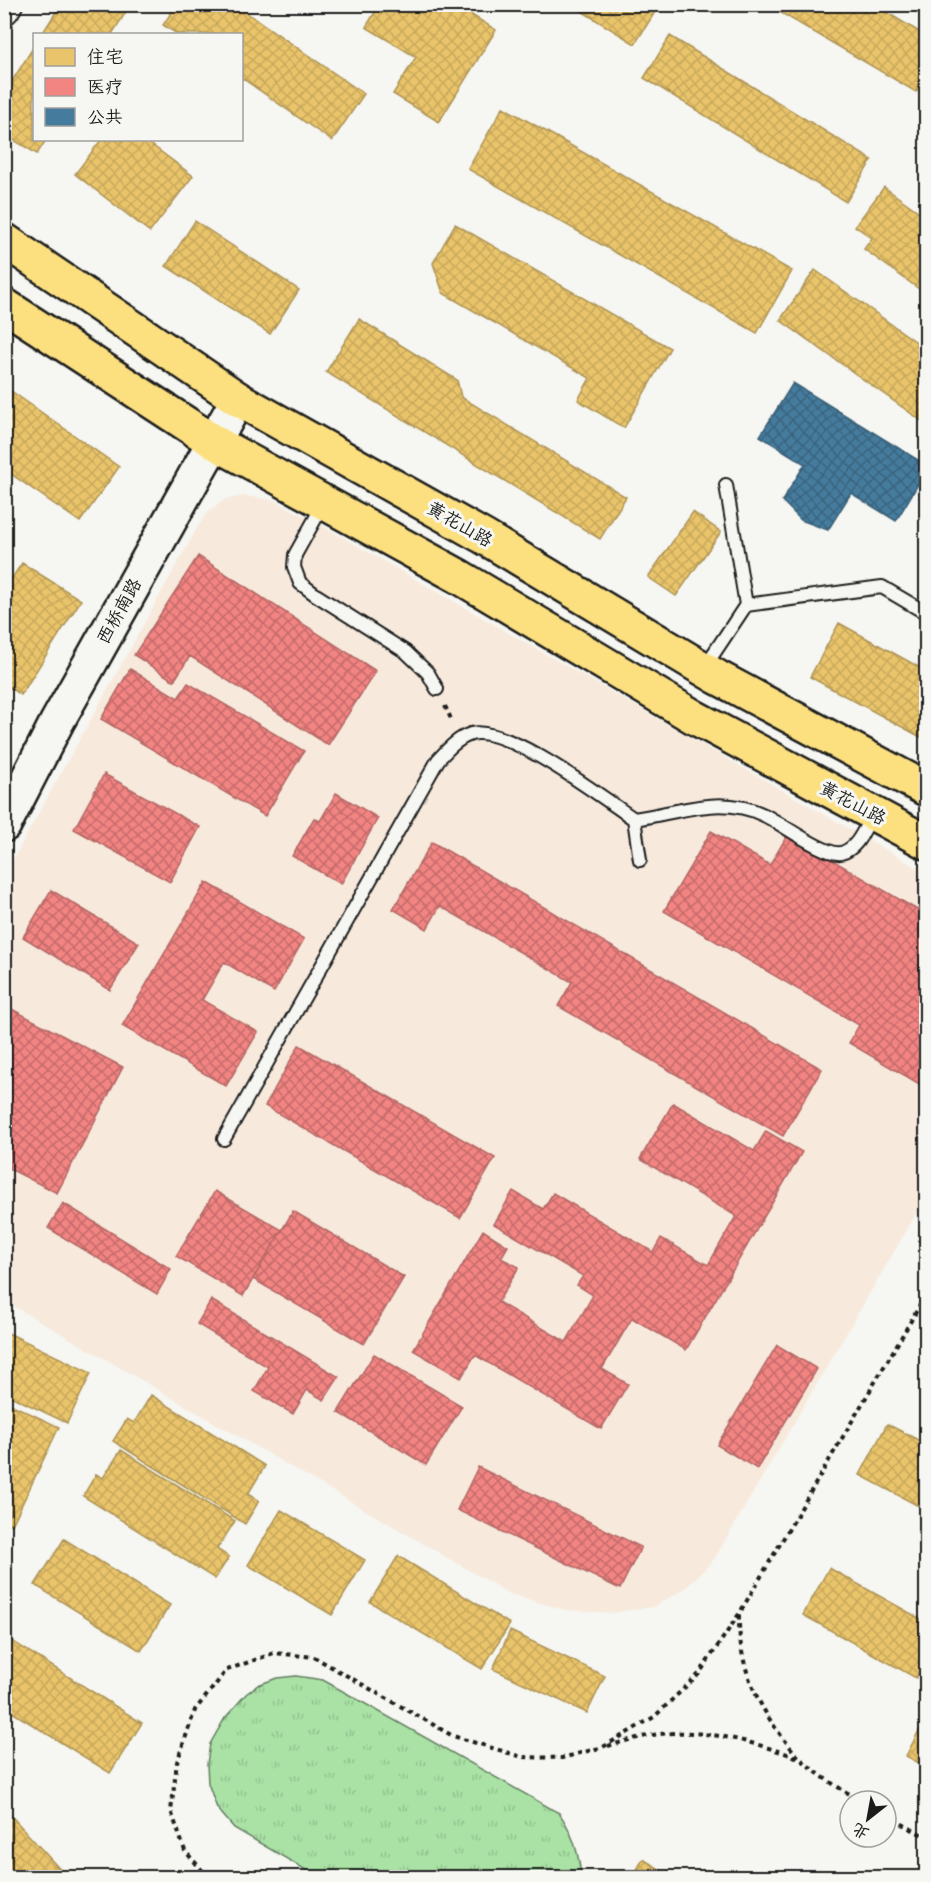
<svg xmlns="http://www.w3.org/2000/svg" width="931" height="1882" viewBox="0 0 931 1882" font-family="'Shantell Sans','LXGW WenKai TC',sans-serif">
	<defs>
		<pattern id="grass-tufts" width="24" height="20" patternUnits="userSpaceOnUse" patternTransform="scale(1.5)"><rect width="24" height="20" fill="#aae2a6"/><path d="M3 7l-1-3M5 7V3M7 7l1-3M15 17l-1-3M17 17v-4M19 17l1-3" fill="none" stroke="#92c18e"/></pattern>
		<pattern id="homes-cross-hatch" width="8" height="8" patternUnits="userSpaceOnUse" patternTransform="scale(1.5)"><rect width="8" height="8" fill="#e9c46a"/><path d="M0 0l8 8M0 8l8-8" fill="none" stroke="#c7a85b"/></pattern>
		<pattern id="health-cross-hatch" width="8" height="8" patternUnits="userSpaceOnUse" patternTransform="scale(1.5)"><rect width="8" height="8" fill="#f28482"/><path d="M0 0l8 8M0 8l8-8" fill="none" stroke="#c36b6a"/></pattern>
		<pattern id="public-cross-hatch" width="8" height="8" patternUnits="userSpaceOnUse" patternTransform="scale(1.5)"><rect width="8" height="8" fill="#457b9d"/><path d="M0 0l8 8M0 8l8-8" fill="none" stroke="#39647f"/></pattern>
	</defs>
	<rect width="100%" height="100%" fill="#f6f6f2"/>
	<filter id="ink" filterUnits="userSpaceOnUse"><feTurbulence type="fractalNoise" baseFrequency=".0167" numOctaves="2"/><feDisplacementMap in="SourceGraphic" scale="12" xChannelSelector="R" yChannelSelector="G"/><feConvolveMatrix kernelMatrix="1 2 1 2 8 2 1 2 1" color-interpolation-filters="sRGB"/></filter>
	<g filter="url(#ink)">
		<path fill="#f7eadc" d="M245 496 273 500 316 522 926 873V1197L715 1558 686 1588 653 1607 611 1613 565 1610 510 1594 5 1301V874L196 530 207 513 225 499Z"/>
		<path fill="url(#grass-tufts)" stroke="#637f61" stroke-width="1.5" d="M296 1676 323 1680 559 1813C573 1833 579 1853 581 1877H318L234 1828 217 1808 208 1783 207 1764 210 1744 225 1718 246 1694 258 1685 277 1678Z"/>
		<path fill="url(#homes-cross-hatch)" stroke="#ac9253" stroke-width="1.5" d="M61 4H131L112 34H42Z
			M177 4H234L364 94 332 141 242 78V34H177L163 25Z
			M380 4H454L496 30 439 122 393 94 416 57 366 27Z
			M570 4H660L635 44Z
			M766 4H873L926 36V75L916 92Z
			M670 36 872 160 846 202 644 78Z
			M34 46V140H46L37 154 4 134V94Z
			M503 107 792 271 757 333 468 169Z
			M101 140H145L193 176 150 232 75 174Z
			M884 187 926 217V294L864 249 872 238 855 226Z
			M195 221 299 290 270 334 166 266Z
			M455 224 670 348 624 428 578 400 590 378 443 293 433 263Z
			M815 270 926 349V424L780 320Z
			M359 319 457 380 461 397 626 497 600 539 326 372Z
			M4 386 119 467 80 522 4 469Z
			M693 512 721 532 676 596 648 577Z
			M22 563 81 600 21 695 4 684V590Z
			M839 623 926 671V740L810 677Z
			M4 1331 91 1373 67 1423 4 1393Z
			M151 1395 265 1466 248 1494 259 1501 245 1524 113 1441 127 1419 134 1423Z
			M4 1401 59 1427 12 1525 4 1521Z
			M887 1424 926 1444V1510L860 1475Z
			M121 1450 235 1521 217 1549 229 1557 215 1579 83 1496 96 1474 103 1478Z
			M281 1510 365 1560 332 1615 248 1565Z
			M64 1539 170 1605 141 1651 35 1585Z
			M398 1556 510 1624 482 1669 370 1602Z
			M829 1568 926 1622V1659L916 1678 803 1615Z
			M510 1631 605 1676 587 1713 493 1669Z
			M4 1636 142 1723 110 1773 4 1707Z
			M926 1717V1767L906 1756Z
			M4 1808 65 1875 62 1878H4Z
			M643 1859 674 1878H632Z"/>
		<path fill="url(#health-cross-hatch)" stroke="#b26563" stroke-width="1.5" d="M198 556 376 671 328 745 190 656 174 681 134 655Z
			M130 669 178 698 188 683 304 751 265 816 101 719Z
			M104 774 200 827 170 882 74 829Z
			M336 793 378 818 341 884 292 856 314 818 320 821Z
			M711 831 770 865 788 834 926 915V1076L921 1085 849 1043 859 1025 664 911Z
			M432 842 822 1069 783 1136 558 1006 572 982 440 906 427 929 393 909Z
			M206 882 304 939 274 992 224 962 202 1000 258 1032 226 1086 122 1026Z
			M51 890 139 943 110 990 23 937Z
			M4 1005 123 1067 57 1193 4 1166Z
			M299 1045 495 1158 460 1218 265 1106Z
			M673 1103 754 1151 766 1131 802 1152 686 1350 632 1318 602 1369 628 1384 601 1429 475 1355 461 1378 413 1350 483 1230 508 1246 501 1258 519 1267 498 1302 566 1342 593 1295 577 1285 583 1276 494 1224 513 1191 543 1209 553 1193 653 1252 661 1238 708 1265 736 1216 640 1159Z
			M215 1191 282 1230 243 1296 176 1256Z
			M63 1203 171 1269 157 1294 48 1228Z
			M293 1211 404 1277 364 1344 253 1279Z
			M211 1300 339 1377 324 1400 307 1390 293 1414 254 1391 268 1367 197 1324Z
			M777 1345 817 1369 757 1469 717 1445Z
			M374 1354 462 1406 426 1465 338 1412Z
			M478 1467 641 1547 620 1589 457 1510Z"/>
		<path fill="url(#public-cross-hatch)" stroke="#395e76" stroke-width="1.5" d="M793 383 926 465V471L896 521 851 493 828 530 801 520 782 501 805 464 760 436Z"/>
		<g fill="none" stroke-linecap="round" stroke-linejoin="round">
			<g stroke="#1c1c1c" stroke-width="16">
				<path id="service" d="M726 485 746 605
					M324 503 295 555 294 567 300 583 316 595 406 652 428 673 437 689
					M704 668 746 605 882 587 926 613
					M634 819 640 860
					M224 1139 438 760C447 750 458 738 471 734 506 724 603 798 634 819 678 813 720 794 764 815 781 823 825 856 841 853 858 849 865 827 872 815"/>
			</g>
			<g stroke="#1c1c1c" stroke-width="34">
				<path id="tertiary" d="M4 9 7 4"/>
			</g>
			<g stroke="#1c1c1c" stroke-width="38">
				<path id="secondary" d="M4 825 57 722 238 399"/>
			</g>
			<g stroke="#1c1c1c" stroke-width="38">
				<path id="primary" d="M4 240 238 399 484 537 717 677 926 789
					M4 305 214 442 460 577 694 717 926 842"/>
			</g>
			<path stroke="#1c1c1c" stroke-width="4" stroke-dasharray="4.5 4.5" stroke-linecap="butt" d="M445 706 452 721
				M739 1615C738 1662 755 1702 783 1738 789 1745 794 1753 801 1759 819 1776 840 1789 862 1801
				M608 1746C622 1742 638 1737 653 1735 703 1727 753 1742 799 1758
				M886 1815 926 1837
				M209 1878 185 1851 171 1811 177 1762 195 1710 227 1670 274 1653 314 1657 453 1736 522 1757 562 1758 603 1747 654 1717 699 1674 739 1614 926 1295"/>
			<use href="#service" stroke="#f6f6f2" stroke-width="12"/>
			<use href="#tertiary" stroke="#f6f6f2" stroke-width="30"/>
			<use href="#secondary" stroke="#f6f6f2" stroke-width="33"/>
			<use href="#primary" stroke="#fce080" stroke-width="33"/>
		</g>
	</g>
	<g text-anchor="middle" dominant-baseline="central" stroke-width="6" stroke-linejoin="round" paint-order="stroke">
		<g font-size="18" fill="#1c1c1c" stroke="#f6f6f2">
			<text transform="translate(460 524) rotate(30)">黄花山路</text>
			<text transform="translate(119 611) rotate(-61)">西桥南路</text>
			<text transform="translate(853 803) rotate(28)">黄花山路</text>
		</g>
	</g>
	<rect width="931" height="1882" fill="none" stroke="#f6f6f2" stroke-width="24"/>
	<rect x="12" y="12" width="907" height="1858" fill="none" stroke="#1c1c1c" stroke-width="2" filter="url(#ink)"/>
	<rect x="33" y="33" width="210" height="108" fill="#f6f6f2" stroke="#9f9f9c" stroke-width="1.5"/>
	<rect x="45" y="48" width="30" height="18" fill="#e9c46a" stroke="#9f9f9c" stroke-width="1.5"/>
	<text x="87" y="63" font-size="18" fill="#1c1c1c">住宅</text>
	<rect x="45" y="78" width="30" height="18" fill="#f28482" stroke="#9f9f9c" stroke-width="1.5"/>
	<text x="87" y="93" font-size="18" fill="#1c1c1c">医疗</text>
	<rect x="45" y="108" width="30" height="18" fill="#457b9d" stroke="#9f9f9c" stroke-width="1.5"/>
	<text x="87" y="123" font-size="18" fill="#1c1c1c">公共</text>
	<g transform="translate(868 1819) rotate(211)"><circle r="28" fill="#f6f6f2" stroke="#9f9f9c" stroke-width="1.5"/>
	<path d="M0-4.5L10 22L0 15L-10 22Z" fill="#1c1c1c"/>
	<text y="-9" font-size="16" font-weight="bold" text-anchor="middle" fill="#1c1c1c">北</text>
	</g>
</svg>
